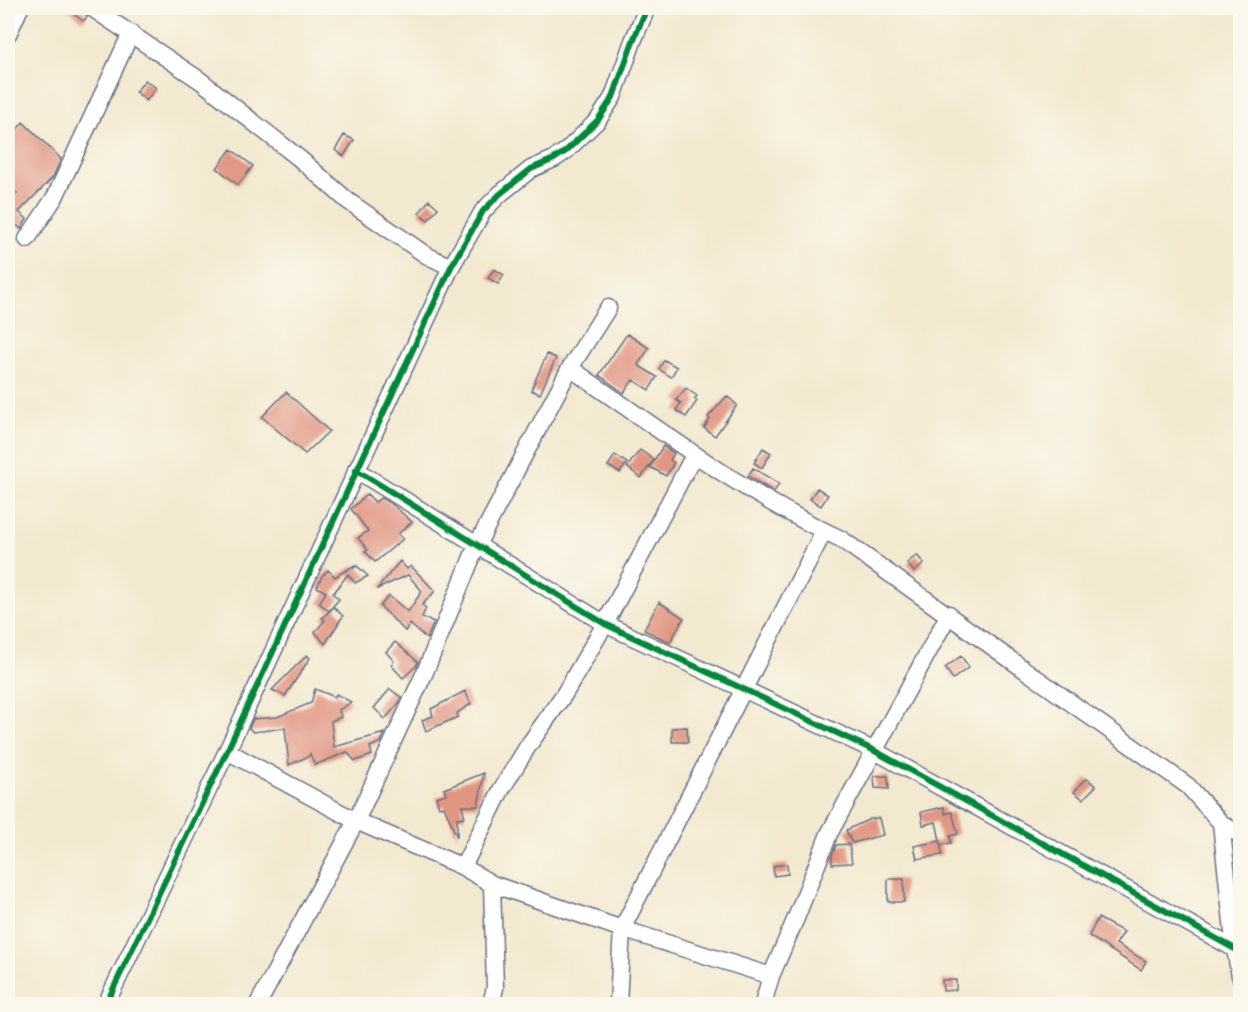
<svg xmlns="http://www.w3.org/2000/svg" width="1248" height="1012" viewBox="0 0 1248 1012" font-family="'Comic Neue',sans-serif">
	<rect width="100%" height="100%" fill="#fbf7ec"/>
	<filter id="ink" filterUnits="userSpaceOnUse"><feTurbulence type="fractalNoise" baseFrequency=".0167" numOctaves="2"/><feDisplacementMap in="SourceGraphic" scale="12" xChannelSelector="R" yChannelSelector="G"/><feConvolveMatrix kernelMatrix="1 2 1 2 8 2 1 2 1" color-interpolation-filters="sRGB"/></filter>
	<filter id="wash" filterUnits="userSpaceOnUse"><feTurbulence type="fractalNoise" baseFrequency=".008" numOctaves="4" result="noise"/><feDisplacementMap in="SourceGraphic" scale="24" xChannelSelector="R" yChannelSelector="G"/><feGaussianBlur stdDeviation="1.35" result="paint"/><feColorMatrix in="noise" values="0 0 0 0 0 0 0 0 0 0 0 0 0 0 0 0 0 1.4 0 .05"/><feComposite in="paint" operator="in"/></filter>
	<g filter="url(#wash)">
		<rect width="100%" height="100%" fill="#f3e9d0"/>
		<g id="blocks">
			<path fill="#e19683" d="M66 8H82L87 17 83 21Z
				M145 80 156 88 146 101 136 92Z
				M23 122 61 159 53 177 19 212 27 219 21 229 8 217V207L17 193 8 187V141Z
				M344 135 354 140 344 156 335 150Z
				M231 149 253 166 238 185 217 168Z
				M429 200 438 208 428 220 419 213Z
				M494 269 504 275 498 284 488 278Z
				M627 334 649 348 638 365 657 377 649 390 633 380 624 393 599 375Z
				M547 354 556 358 540 394 531 390Z
				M664 360 677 367 671 377 659 369Z
				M686 388 697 396 694 399 697 401 686 417 676 410 681 403 676 400Z
				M286 392 329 431 305 454 262 417Z
				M727 396 737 405 715 436 704 428 710 419 708 417Z
				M663 446 674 453 670 460 674 463 666 476 650 467Z
				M763 448 771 453 762 468 754 463Z
				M640 450 654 460 641 478 627 467Z
				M615 455 627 463 620 473 608 466Z
				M753 468 779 484 774 492 748 476Z
				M817 488 828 495 821 506 810 499Z
				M367 494 375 502 381 498 393 505 412 522 398 534 403 539 375 562 365 551 368 550 358 538 368 531 351 509Z
				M917 555 924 564 914 572 907 563Z
				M400 561 407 569 411 566 435 591 422 605 426 608 422 617 434 622 427 639 410 624 405 631 380 606 389 596 408 612 422 591 408 575 377 589Z
				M355 565 354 568 357 566 368 576 355 583 348 574 333 594 339 599 329 611 319 603 326 592 317 587 322 576 328 570 335 577Z
				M659 602 684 618 670 642 644 630Z
				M334 607 343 616 325 644 315 632 325 620 322 618Z
				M395 642 418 662 416 666 403 678 391 665 394 661 386 652Z
				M307 655 310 658 285 696 272 690Z
				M961 656 969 667 953 679 945 668Z
				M315 689 335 697 336 694 351 702 339 710 341 717 331 721 334 747 385 733 381 742 370 747 372 755 355 761 347 752 315 765 310 754 309 756 289 765 285 728 253 732 249 728 253 719 277 717 311 703Z
				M390 689 402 698 398 704 385 719 374 708Z
				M465 691 471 704 457 713 458 717 426 731 422 720 433 716 431 709Z
				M687 727 688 742H672V728Z
				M484 773 478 806H462L465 817 457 818V837L444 806 439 807 436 797 446 794 444 789Z
				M874 776H888L889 789 875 788Z
				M1086 778 1096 786 1083 799 1074 792Z
				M944 807 945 814 952 812 958 834 950 836 951 843 941 845 936 822 923 825 921 812Z
				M879 818 883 835 852 843 846 830 870 819Z
				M940 841 942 855 917 859 914 846Z
				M849 844 852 863 832 864V856L836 845Z
				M787 864 788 874 774 876 773 866Z
				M888 879H904V902H888Z
				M1098 918 1124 932 1116 944 1146 961 1141 970 1089 936Z
				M942 980H956V990L943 991Z"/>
		</g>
	</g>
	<g filter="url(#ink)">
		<use href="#blocks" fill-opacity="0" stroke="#677086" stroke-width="1.5"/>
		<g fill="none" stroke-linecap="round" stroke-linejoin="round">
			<g stroke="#677086" stroke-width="19">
				<path id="minor" d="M92 8 201 81 300 159 348 201 426 255 451 267
					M8 34 20 8
					M27 239 55 197 131 33
					M570 368C658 429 744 494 841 539L1188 786 1221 823 1235 949 1240 976
					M356 470 605 624 873 750 1235 949
					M227 751 356 821 463 867 492 884 622 929 771 976 763 1004
					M1221 823 1240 835
					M463 867 501 790 528 746 565 693 605 624 694 455
					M771 976 796 918 829 834 949 614
					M106 1004 227 751 451 267 483 211 500 194 531 169 554 159 566 151 598 120 613 97 633 41 647 8
					M258 1004 356 821 425 672 477 545 570 368 608 308
					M491 1004 495 988 492 884
					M618 1004 622 929 824 531"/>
			</g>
			<use href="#minor" stroke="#fff" stroke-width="16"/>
			<g stroke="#fbf7ec" stroke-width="10">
				<path id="cycleway" d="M356 470 605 624 873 750 1235 949
					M106 1004 227 751 451 267 483 211 500 194 531 169 554 159 566 151 598 120 613 97 633 41 647 8"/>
			</g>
			<use href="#cycleway" stroke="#00873e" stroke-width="6"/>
		</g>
	</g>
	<rect width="1248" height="1012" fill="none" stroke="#fbf7ec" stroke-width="30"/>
</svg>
